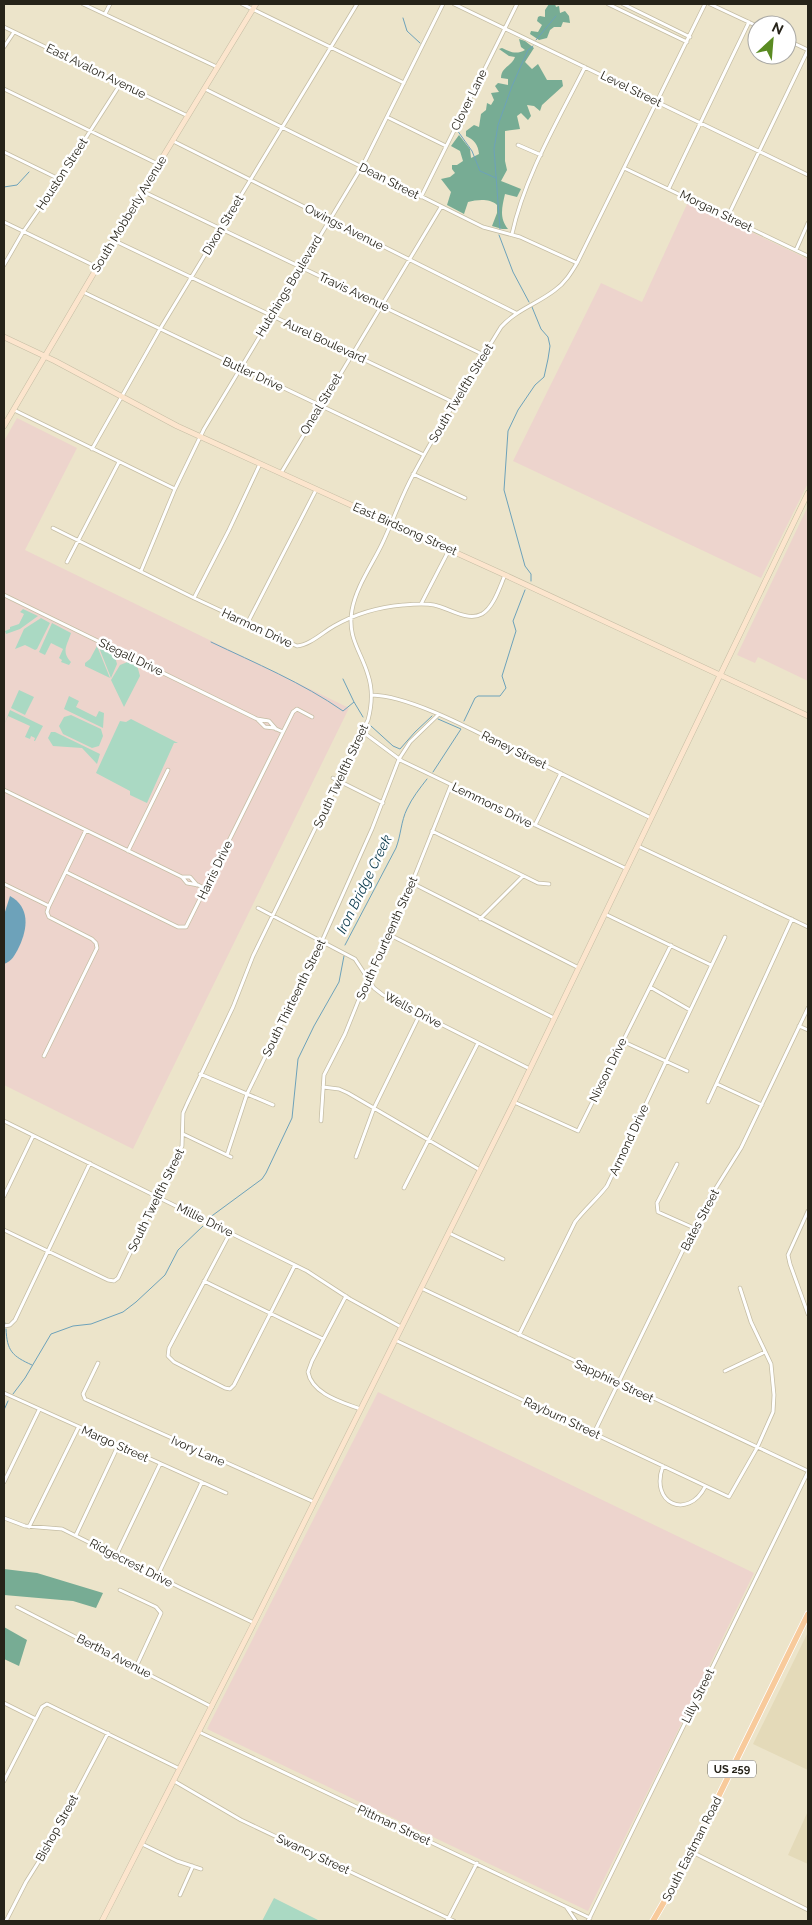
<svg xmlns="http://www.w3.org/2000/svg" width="812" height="1925" viewBox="0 0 812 1925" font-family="Raleway,sans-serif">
	<rect width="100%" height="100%" fill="#ece4ca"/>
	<path fill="#e4dab9" d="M808 1632V1770L753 1744Z
		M808 1811V1864L788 1855Z"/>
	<path fill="#edd4cd" d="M688 202 808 259V483L761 578 513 461 601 283 642 302Z
		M378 1392 754 1573 672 1743 588 1911 207 1729Z"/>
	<path fill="#edd4cc" d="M17 418 77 448 25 550 349 708 133 1149 4 1085V441Z
		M808 506V681L758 657 755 663 737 655Z"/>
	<path fill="#aad9c3" d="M23 609 38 616 20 629 6 634 5 631 10 629V627L19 624 24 614 20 612Z
		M41 618 50 623 37 649 35 650 25 645 15 649 24 629Z
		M52 623 71 633C67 646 61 651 71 662L69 665 61 662 62 660 59 658 63 649 51 643 45 655 39 652Z
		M98 645 114 653 117 664 111 678Z
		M97 646 110 678 85 666V663L90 659Z
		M130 661 137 665 140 676 124 707 111 680 120 665Z
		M19 690 34 697 25 715 11 708Z
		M69 696 79 701 76 707 96 717 99 711 104 713 103 728 64 709Z
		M10 710 43 726 35 741H34L35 738 31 736 30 739 25 737 30 726 8 716 4 725Z
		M71 715 101 729 103 736 99 746 92 748 63 734 59 726 64 717Z
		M131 719 178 743H174L147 803 130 795V791L96 773 120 721 126 722Z
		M51 732H55L100 754 97 764 82 748 53 746 48 738Z
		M274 1898 320 1921H262Z"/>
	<path fill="#77ac94" d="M549 4H555L556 7 559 6 560 13 565 11 569 16 570 23 563 22 561 27H554L550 30 547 38 539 40 530 34 531 31 538 32 542 25 537 21 538 17 540 16 545 17V10Z
		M519 39 525 41 534 48 525 62 532 69 538 64 547 80H562L563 86 542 105 540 111 534 106 527 105 531 116 528 120 521 113 517 116 520 129 505 131V161L507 170 501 181 521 189 517 197 505 194C502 207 499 218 508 229H502L492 226 497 213V205C489 198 477 200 468 202L464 214 447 205 451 192 441 179 450 177 455 173 452 169V165H457L463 161 460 151 451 146 459 135 470 149 471 158 479 154C478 144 474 140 466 136V131L474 125 479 127 481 114 486 110 487 103 491 105 494 100 491 93 499 92 495 86 498 83 508 85V79L501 78C501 67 512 66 515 57L509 56 499 49 502 48C511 52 516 55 525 50L521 47Z
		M4 1569 37 1573 103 1593 96 1608 73 1601 4 1595Z
		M4 1627 27 1640 19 1666 4 1659Z"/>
	<path fill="#6da2ba" d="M10 896C30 907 28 928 19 947 15 955 12 961 4 964V915Z"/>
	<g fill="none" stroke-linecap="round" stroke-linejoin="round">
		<path stroke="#6da2ba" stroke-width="1" d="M403 18 407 31 420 43
			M536 40 556 16
			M457 130 472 151 480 171 496 178
			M4 187 17 185 29 172
			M500 229 494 149 498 125 512 86 528 50 533 46
			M499 235 513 272 529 302
			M531 581V574L525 566 504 490 508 431 518 410 535 385 544 377 548 359 550 346 548 337 541 329 532 307
			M211 642C255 663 303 683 343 711L354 702 363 717
			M343 679 354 702
			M464 721 475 698 478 696H500L506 688 502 676 516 631 513 621 525 590
			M371 726 393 746 400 749 415 732 432 716
			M433 772 461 729 438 719
			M345 945 396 848C401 835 401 821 407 809 412 798 420 788 427 779
			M209 1218 262 1179 266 1173 292 1118 298 1059 314 1026 339 982 344 956
			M4 1319 5 1324
			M6 1329C7 1351 12 1356 32 1365
			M13 1394 25 1378 51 1334 73 1326 91 1324 123 1312 136 1302 165 1275 178 1250 203 1226
			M4 1410 8 1401"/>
		<g stroke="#c5bda4" stroke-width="4.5">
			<path id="street" d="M83 4 217 67
				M242 4 404 83
				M454 4 808 175
				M608 4 687 42
				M623 4 690 37
				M710 4 757 26
				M105 14 110 4
				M4 27 188 116
				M787 40 808 50
				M4 47 14 32
				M4 89 158 164
				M205 89 483 227 520 237 577 263
				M387 117 446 146
				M173 141 516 313
				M518 145 541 155
				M4 152 59 179
				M624 168 808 256
				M669 188 749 22
				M142 191 484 355
				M421 197 517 4
				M728 216 808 50
				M4 222 97 267
				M512 234C525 175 558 121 585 67
				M113 240 455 403
				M796 250 808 223
				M4 265 23 232 53 189 121 83
				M83 292 424 455
				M14 410 175 489
				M92 449 160 329 357 4
				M281 473 441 207
				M413 474 465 498
				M53 528 194 598 297 646C310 645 323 632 334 626 355 614 379 607 403 605 414 604 424 603 434 605 449 608 467 622 482 614 494 607 500 586 505 575
				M67 562 119 462
				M141 571 175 489 204 429 364 163 443 4
				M4 595 257 719 269 721 276 729
				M194 598 229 530 260 464
				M421 604 449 550
				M247 624 316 490
				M372 695C409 696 469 728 503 745 553 769 602 794 651 818
				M258 720 265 727 274 728 283 732
				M363 732 402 761 627 869
				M333 778 383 803
				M4 790 182 877 187 883 198 885 206 889
				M535 825 561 773
				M432 831 538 883 549 884
				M638 846 808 927
				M128 851 168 770
				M66 872 178 927H186L293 712 297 709 312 717
				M182 877H190L197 885
				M412 883 579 968
				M4 884 49 906 86 830
				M258 908 355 959 374 988 383 995 530 1069
				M605 914 711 965
				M480 919 523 876
				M388 934 554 1018
				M650 987 690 1010
				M799 1026 808 1030
				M622 1041 687 1071
				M44 1056 97 948 96 943 92 939 49 917 47 912 49 906
				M200 1074 273 1105
				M717 1084 762 1105
				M323 1087 339 1089 348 1093 480 1170
				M514 1102 578 1131 671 945
				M708 1102 792 919
				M4 1121 307 1271 350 1299 401 1327
				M321 1121 324 1075 345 1034 374 962 401 910 451 785
				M183 1134 231 1157
				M227 1155 247 1094 322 941 372 829 399 759 410 742 438 715
				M356 1157 374 1108 420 1014
				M677 1164 657 1203 658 1212 694 1228
				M404 1188 478 1043
				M4 1196 33 1136
				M808 1211 788 1255 790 1264 808 1314
				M4 1230 108 1280 114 1281 118 1278 182 1146 183 1113 187 1104 233 1007 253 956 368 720C372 705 373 690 368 675 361 651 347 638 352 610 356 587 372 565 382 544 393 521 401 497 413 475 440 424 471 376 501 327 516 310 537 304 555 290 565 283 571 273 577 263L705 4
				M230 1233 169 1348 168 1356 174 1362 225 1388 230 1389 234 1385 295 1265
				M449 1233 503 1259
				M204 1281 323 1339
				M421 1288 808 1471
				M346 1296 312 1361 308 1372C312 1394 342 1402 360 1409
				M4 1326 10 1325 15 1320 90 1163
				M519 1335 575 1222C585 1209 597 1199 607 1186L725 937
				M395 1340 729 1497 757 1448 773 1412 774 1395 771 1364 751 1322 740 1288
				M98 1363 83 1394 85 1399 314 1502
				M725 1371 765 1352
				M4 1393 226 1493
				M594 1433 704 1207 741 1148 808 1008
				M663 1466C649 1504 688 1520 705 1487
				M4 1482 39 1410
				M4 1518 25 1526 62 1529 183 1589 254 1623
				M29 1527 78 1428
				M76 1535 118 1446
				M116 1556 160 1464
				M157 1577 202 1482
				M120 1590 156 1607 161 1613 136 1667
				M17 1607 212 1707
				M4 1703 36 1719
				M199 1732 590 1918
				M4 1781 42 1707 47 1704 180 1769
				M174 1781 241 1820 454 1921
				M142 1844 177 1861 201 1869
				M692 1852 808 1910
				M180 1895 193 1866
				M567 1908 576 1921
				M6 1921 26 1882 48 1847 108 1733
				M447 1921 477 1863
				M588 1921 808 1472"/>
		</g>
		<g stroke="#c5bda4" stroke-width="6">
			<path id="secondary" d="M4 337 55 361 177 426 505 575 808 716
				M4 426 142 191 256 4
				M102 1921 254 1623 514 1102 808 493"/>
		</g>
		<g stroke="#fff" stroke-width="7">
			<path id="primary" d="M653 1921 682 1871 808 1614"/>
		</g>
		<use href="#street" stroke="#fff" stroke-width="3"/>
		<use href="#secondary" stroke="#fce5cd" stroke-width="5"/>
		<use href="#primary" stroke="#f8ca9b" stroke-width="5.5"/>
	</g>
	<g text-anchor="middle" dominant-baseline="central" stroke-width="5" stroke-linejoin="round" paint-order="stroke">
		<rect fill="#fff" stroke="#67655e" stroke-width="1" x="708" y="1760.5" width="48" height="17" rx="4"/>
		<g font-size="11" font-weight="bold" fill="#262319">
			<text x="732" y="1769">US 259</text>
		</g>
		<g font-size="12" fill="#262319" stroke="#fff">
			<text transform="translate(96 71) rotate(26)">East Avalon Avenue</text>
			<text transform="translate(631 89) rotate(26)">Level Street</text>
			<text transform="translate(469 100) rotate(-64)">Clover Lane</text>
			<text transform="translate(62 174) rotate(-57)">Houston Street</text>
			<text transform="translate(389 181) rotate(27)">Dean Street</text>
			<text transform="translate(716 211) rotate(26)">Morgan Street</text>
			<text transform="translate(129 214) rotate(-59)">South Mobberly Avenue</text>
			<text transform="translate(223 225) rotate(-59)">Dixon Street</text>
			<text transform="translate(344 227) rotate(27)">Owings Avenue</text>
			<text transform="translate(289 286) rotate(-59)">Hutchings Boulevard</text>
			<text transform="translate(354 292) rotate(25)">Travis Avenue</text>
			<text transform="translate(325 341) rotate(25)">Aurel Boulevard</text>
			<text transform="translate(253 374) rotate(25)">Butler Drive</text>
			<text transform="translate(461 393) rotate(-59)">South Twelfth Street</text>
			<text transform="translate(321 404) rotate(-59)">Oneal Street</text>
			<text transform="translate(405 529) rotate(24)">East Birdsong Street</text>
			<text transform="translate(257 628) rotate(25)">Harmon Drive</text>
			<text transform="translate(131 657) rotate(26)">Stegall Drive</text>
			<text transform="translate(514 750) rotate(26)">Raney Street</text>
			<text transform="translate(341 776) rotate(-65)">South Twelfth Street</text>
			<text transform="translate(492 805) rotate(26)">Lemmons Drive</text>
			<text transform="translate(215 870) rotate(-64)">Harris Drive</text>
			<text transform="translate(387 938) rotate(-66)">South Fourteenth Street</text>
			<text transform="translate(294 998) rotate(-64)">South Thirteenth Street</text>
			<text transform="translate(413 1010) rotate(28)">Wells Drive</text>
			<text transform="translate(608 1070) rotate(-64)">Nixson Drive</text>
			<text transform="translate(629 1140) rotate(-65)">Armond Drive</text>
			<text transform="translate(156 1200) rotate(-64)">South Twelfth Street</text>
			<text transform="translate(205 1220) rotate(26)">Millie Drive</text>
			<text transform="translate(700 1220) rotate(-62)">Bates Street</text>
			<text transform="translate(614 1381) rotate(25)">Sapphire Street</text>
			<text transform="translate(562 1418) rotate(25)">Rayburn Street</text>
			<text transform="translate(115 1444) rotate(24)">Margo Street</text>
			<text transform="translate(198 1451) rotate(24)">Ivory Lane</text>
			<text transform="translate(131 1563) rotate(27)">Ridgecrest Drive</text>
			<text transform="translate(114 1656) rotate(27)">Bertha Avenue</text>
			<text transform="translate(698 1696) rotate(-64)">Lilly Street</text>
			<text transform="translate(394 1825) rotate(25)">Pittman Street</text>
			<text transform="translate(57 1828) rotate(-61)">Bishop Street</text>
			<text transform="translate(692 1849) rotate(-63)">South Eastman Road</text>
			<text transform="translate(313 1854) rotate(25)">Swancy Street</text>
		</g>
		<g font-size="14" font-style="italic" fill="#08384a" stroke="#fff">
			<text transform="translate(364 884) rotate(-64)">Iron Bridge Creek</text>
		</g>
	</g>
	<rect width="812" height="1925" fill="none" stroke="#262319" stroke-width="10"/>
	<g transform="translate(772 40) rotate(26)"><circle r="24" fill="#ffffff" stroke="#a8a7a3"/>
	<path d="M0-4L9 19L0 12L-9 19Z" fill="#5a8b22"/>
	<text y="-8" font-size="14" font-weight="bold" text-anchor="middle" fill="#262319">N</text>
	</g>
</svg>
